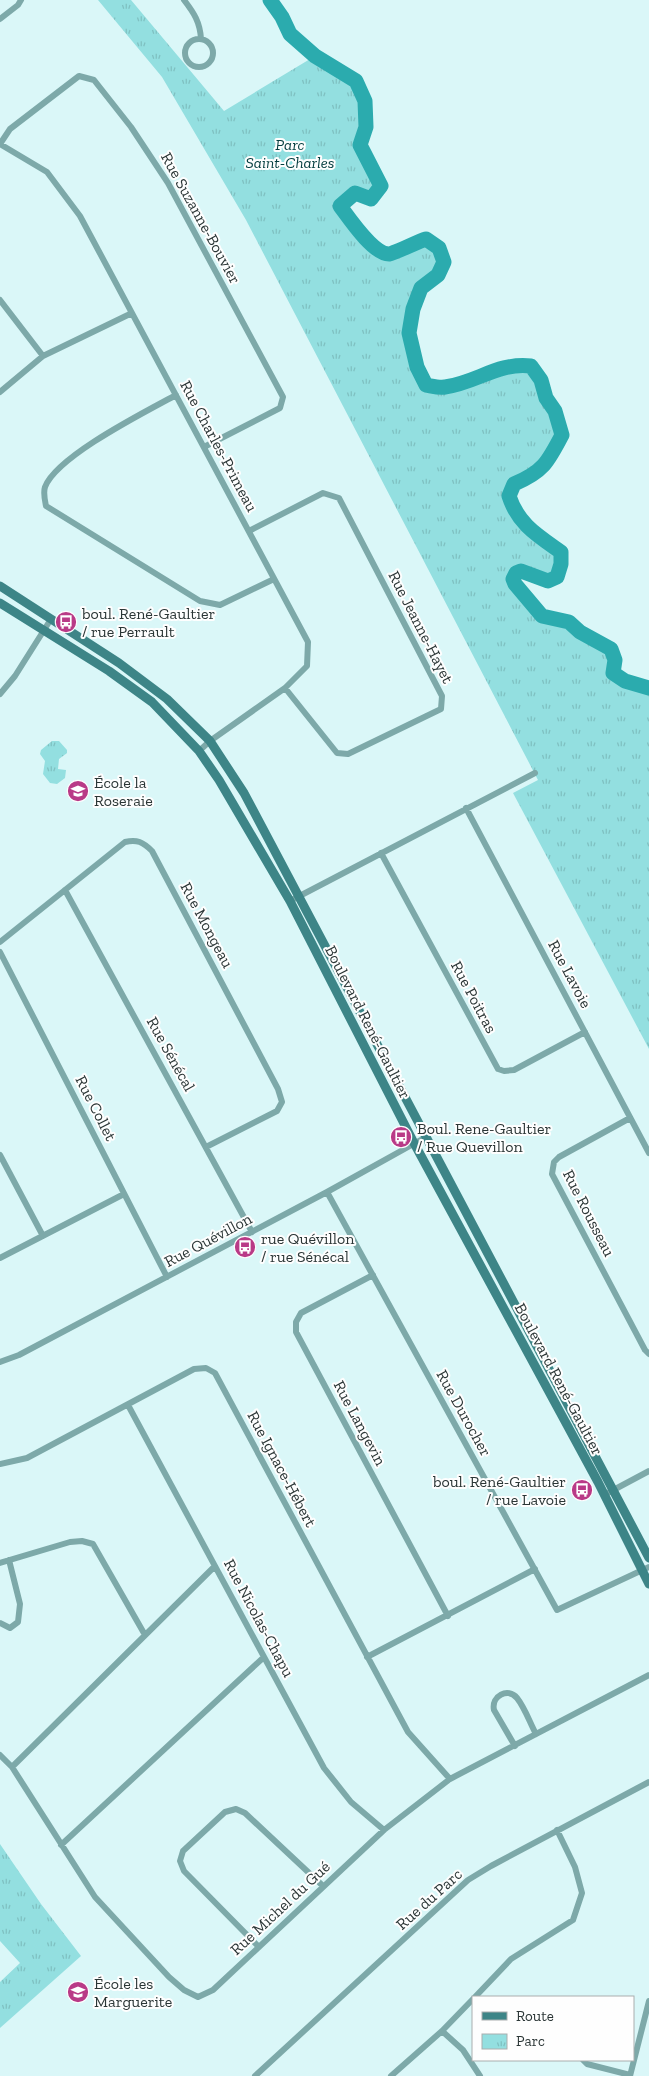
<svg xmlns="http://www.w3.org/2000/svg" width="649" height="2076" viewBox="0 0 649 2076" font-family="'Zilla Slab',serif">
	<defs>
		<pattern id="park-tufts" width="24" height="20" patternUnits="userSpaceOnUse" patternTransform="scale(1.25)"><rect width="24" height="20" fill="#93dfe0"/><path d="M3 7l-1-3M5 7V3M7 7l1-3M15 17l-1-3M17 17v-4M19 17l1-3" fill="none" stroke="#7fc0c1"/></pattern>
	</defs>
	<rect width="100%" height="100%" fill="#daf7f8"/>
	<path fill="url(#park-tufts)" d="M98 0H131L224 111 315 56 356 81 365 101 366 127 360 145 381 186 371 199 355 193 340 206C350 218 373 254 389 254 395 253 419 241 426 239L439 248 444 262 438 275 421 288 413 309 409 333 417 367 426 385C432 386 439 388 445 387 476 384 498 362 531 366L541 380 546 398 555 411 562 435C548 462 543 472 514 484L509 496C518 524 537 535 561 552V564L557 577 548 581 521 571 516 573 514 579 515 584 542 616 569 622 580 632 611 649 615 660 613 673 625 681 649 688V1049L513 793 538 780 246 220 162 77Z
		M52 741H59L67 750V753L59 759 58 769 66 770 65 778 57 784 50 783 43 774 45 761 40 754 41 750Z
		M0 1844 41 1904 81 1956 0 2028V1982L20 1963 0 1941Z"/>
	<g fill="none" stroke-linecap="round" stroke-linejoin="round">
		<path stroke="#2babae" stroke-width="15" d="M270 0 282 17 290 34 315 56 356 81 365 101 366 127 360 145 381 186 371 199 355 193 340 206C349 218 373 254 389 254 395 253 419 241 426 239L439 248 444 262 438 275 421 288 413 309 409 333 417 367 426 385C432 386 439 388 445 387 476 383 498 362 531 366L541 380 546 398 555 411 562 435C548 462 543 472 514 484L509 496C518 524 537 535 561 552V564L557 577 548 581 521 571 516 573 513 579 515 584 542 616 569 622 580 632 611 649 615 660 613 673 625 681 649 688"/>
		<path stroke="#7da9a9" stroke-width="6" d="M184 0C194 13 200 22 201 39
			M0 19 18 5 21 0
			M185 53a14 14 0 1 1 28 0a14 14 0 1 1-28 0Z
			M0 144 47 172 80 216 308 642 307 666 285 688 210 741 199 751
			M0 144 10 129 79 76 94 80 131 127 168 183 283 397 280 408 204 447
			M0 300 43 356
			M0 392 43 356 132 313
			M176 395C145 412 57 456 45 487 43 493 45 501 46 506L200 601 220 605 274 579
			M249 531 323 493 339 498 442 696 441 709 348 754 337 753 285 688
			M0 694 15 676 51 619
			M466 808 649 1153
			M381 853 498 1069 504 1071 514 1070 585 1032
			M65 890 252 1232
			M290 901 535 773
			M0 942 125 842C137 839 143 842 152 851L278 1089 282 1102 277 1111 206 1147
			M0 952 167 1277
			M630 1118 559 1157 554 1162 552 1174 645 1350 649 1354
			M0 1155 43 1236
			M327 1192 557 1610 649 1567
			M0 1258 124 1194
			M373 1275 301 1313 296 1322V1332L448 1616
			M0 1362 19 1355 327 1192 426 1137
			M128 1405 324 1768 351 1802 384 1830
			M0 1464 27 1458 194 1369 206 1368 215 1373 408 1732 450 1779
			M604 1495 649 1471
			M0 1563 70 1542 82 1541 93 1544 145 1635
			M0 1623 10 1628 18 1622 20 1604 9 1560
			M367 1657 535 1569
			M515 1746 494 1710C491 1696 508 1687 517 1698 525 1708 530 1723 536 1734
			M0 1755 12 1767 95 1897 169 1977 184 1990 198 1997 213 1990 384 1830 450 1779 649 1675
			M12 1767 215 1566
			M61 1845 264 1657
			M259 1947 184 1871 180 1861 183 1851 225 1812 236 1809 245 1813 323 1886
			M475 1997 511 1959 573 1920 582 1893 575 1867 557 1830
			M442 2031 463 2050 480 2076
			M583 2060 587 2064 630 2075
			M255 2076 468 1880 491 1866 649 1782
			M391 2076 442 2031 473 1999
			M630 2076 649 2001"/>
		<path stroke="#3d8587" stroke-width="9" d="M0 586 119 663 167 699 210 741 244 793 649 1558
			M0 603 109 671 152 702 199 751 219 780 290 901 414 1143 598 1482 649 1584"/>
	</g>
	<defs>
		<g id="bus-disc" transform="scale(1.125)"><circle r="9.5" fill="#b93a87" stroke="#fefefe"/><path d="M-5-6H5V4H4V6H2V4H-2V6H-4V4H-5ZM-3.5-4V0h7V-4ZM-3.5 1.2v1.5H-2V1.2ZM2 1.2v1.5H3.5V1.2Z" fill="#fff"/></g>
		<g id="school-disc" transform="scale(1.125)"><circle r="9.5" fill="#b93a87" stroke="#fefefe"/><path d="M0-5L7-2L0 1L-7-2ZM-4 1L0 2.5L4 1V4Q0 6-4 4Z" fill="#fff"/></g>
	</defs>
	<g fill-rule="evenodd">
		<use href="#bus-disc" x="66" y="622"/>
		<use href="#school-disc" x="78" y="791"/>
		<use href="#bus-disc" x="401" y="1137"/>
		<use href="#bus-disc" x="245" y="1247"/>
		<use href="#bus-disc" x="582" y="1490"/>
		<use href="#school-disc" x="78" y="1992"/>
	</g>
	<g text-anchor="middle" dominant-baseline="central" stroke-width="4" stroke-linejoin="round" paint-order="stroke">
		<g font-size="16" font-style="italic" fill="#033d3f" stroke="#fefefe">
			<text x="290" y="144">Parc<tspan x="290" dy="18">Saint-Charles</tspan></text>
		</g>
		<g font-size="16" fill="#2b3636" stroke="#fefefe">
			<text transform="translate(201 218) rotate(61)">Rue Suzanne-Bouvier</text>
			<text transform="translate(219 446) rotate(62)">Rue Charles-Primeau</text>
			<text transform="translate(421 627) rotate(63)">Rue Jeanne-Hayet</text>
			<text transform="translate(207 925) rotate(62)">Rue Mongeau</text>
			<text transform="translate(570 974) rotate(62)">Rue Lavoie</text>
			<text transform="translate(474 997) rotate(62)">Rue Poitras</text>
			<text transform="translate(368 1022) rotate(63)">Boulevard René-Gaultier</text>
			<text transform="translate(171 1054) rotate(61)">Rue Sénécal</text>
			<text transform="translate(96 1108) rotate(63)">Rue Collet</text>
			<text transform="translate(589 1213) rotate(63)">Rue Rousseau</text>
			<text transform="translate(208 1240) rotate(-28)">Rue Quévillon</text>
			<text transform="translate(559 1379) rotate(62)">Boulevard René-Gaultier</text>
			<text transform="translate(464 1413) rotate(61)">Rue Durocher</text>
			<text transform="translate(360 1423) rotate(62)">Rue Langevin</text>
			<text transform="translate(282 1469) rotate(62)">Rue Ignace-Hébert</text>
			<text transform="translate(259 1618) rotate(62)">Rue Nicolas-Chapu</text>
			<text transform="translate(429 1899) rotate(-42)">Rue du Parc</text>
			<text transform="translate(280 1908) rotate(-43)">Rue Michel du Gué</text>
		</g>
		<g font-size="16" fill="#2b3636" stroke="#fefefe" text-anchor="start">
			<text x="82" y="613">boul. René-Gaultier<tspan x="82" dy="18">/ rue Perrault</tspan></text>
			<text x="94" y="782">École la<tspan x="94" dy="18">Roseraie</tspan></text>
			<text x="417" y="1128">Boul. Rene-Gaultier<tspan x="417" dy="18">/ Rue Quevillon</tspan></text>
			<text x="261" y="1238">rue Quévillon<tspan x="261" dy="18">/ rue Sénécal</tspan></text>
			<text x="566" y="1481" text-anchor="end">boul. René-Gaultier<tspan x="566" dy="18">/ rue Lavoie</tspan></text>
			<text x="94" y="1983">École les<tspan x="94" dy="18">Marguerite</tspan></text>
		</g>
	</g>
	<rect x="472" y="1996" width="162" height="65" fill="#fefefe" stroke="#aaaeae"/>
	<rect x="482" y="2012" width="25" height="8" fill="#3d8587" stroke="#aaaeae"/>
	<text x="516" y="2021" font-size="15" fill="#2b3636">Route</text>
	<rect x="482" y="2034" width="25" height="15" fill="url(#park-tufts)" stroke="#aaaeae"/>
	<text x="516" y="2046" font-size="15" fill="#2b3636">Parc</text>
</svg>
